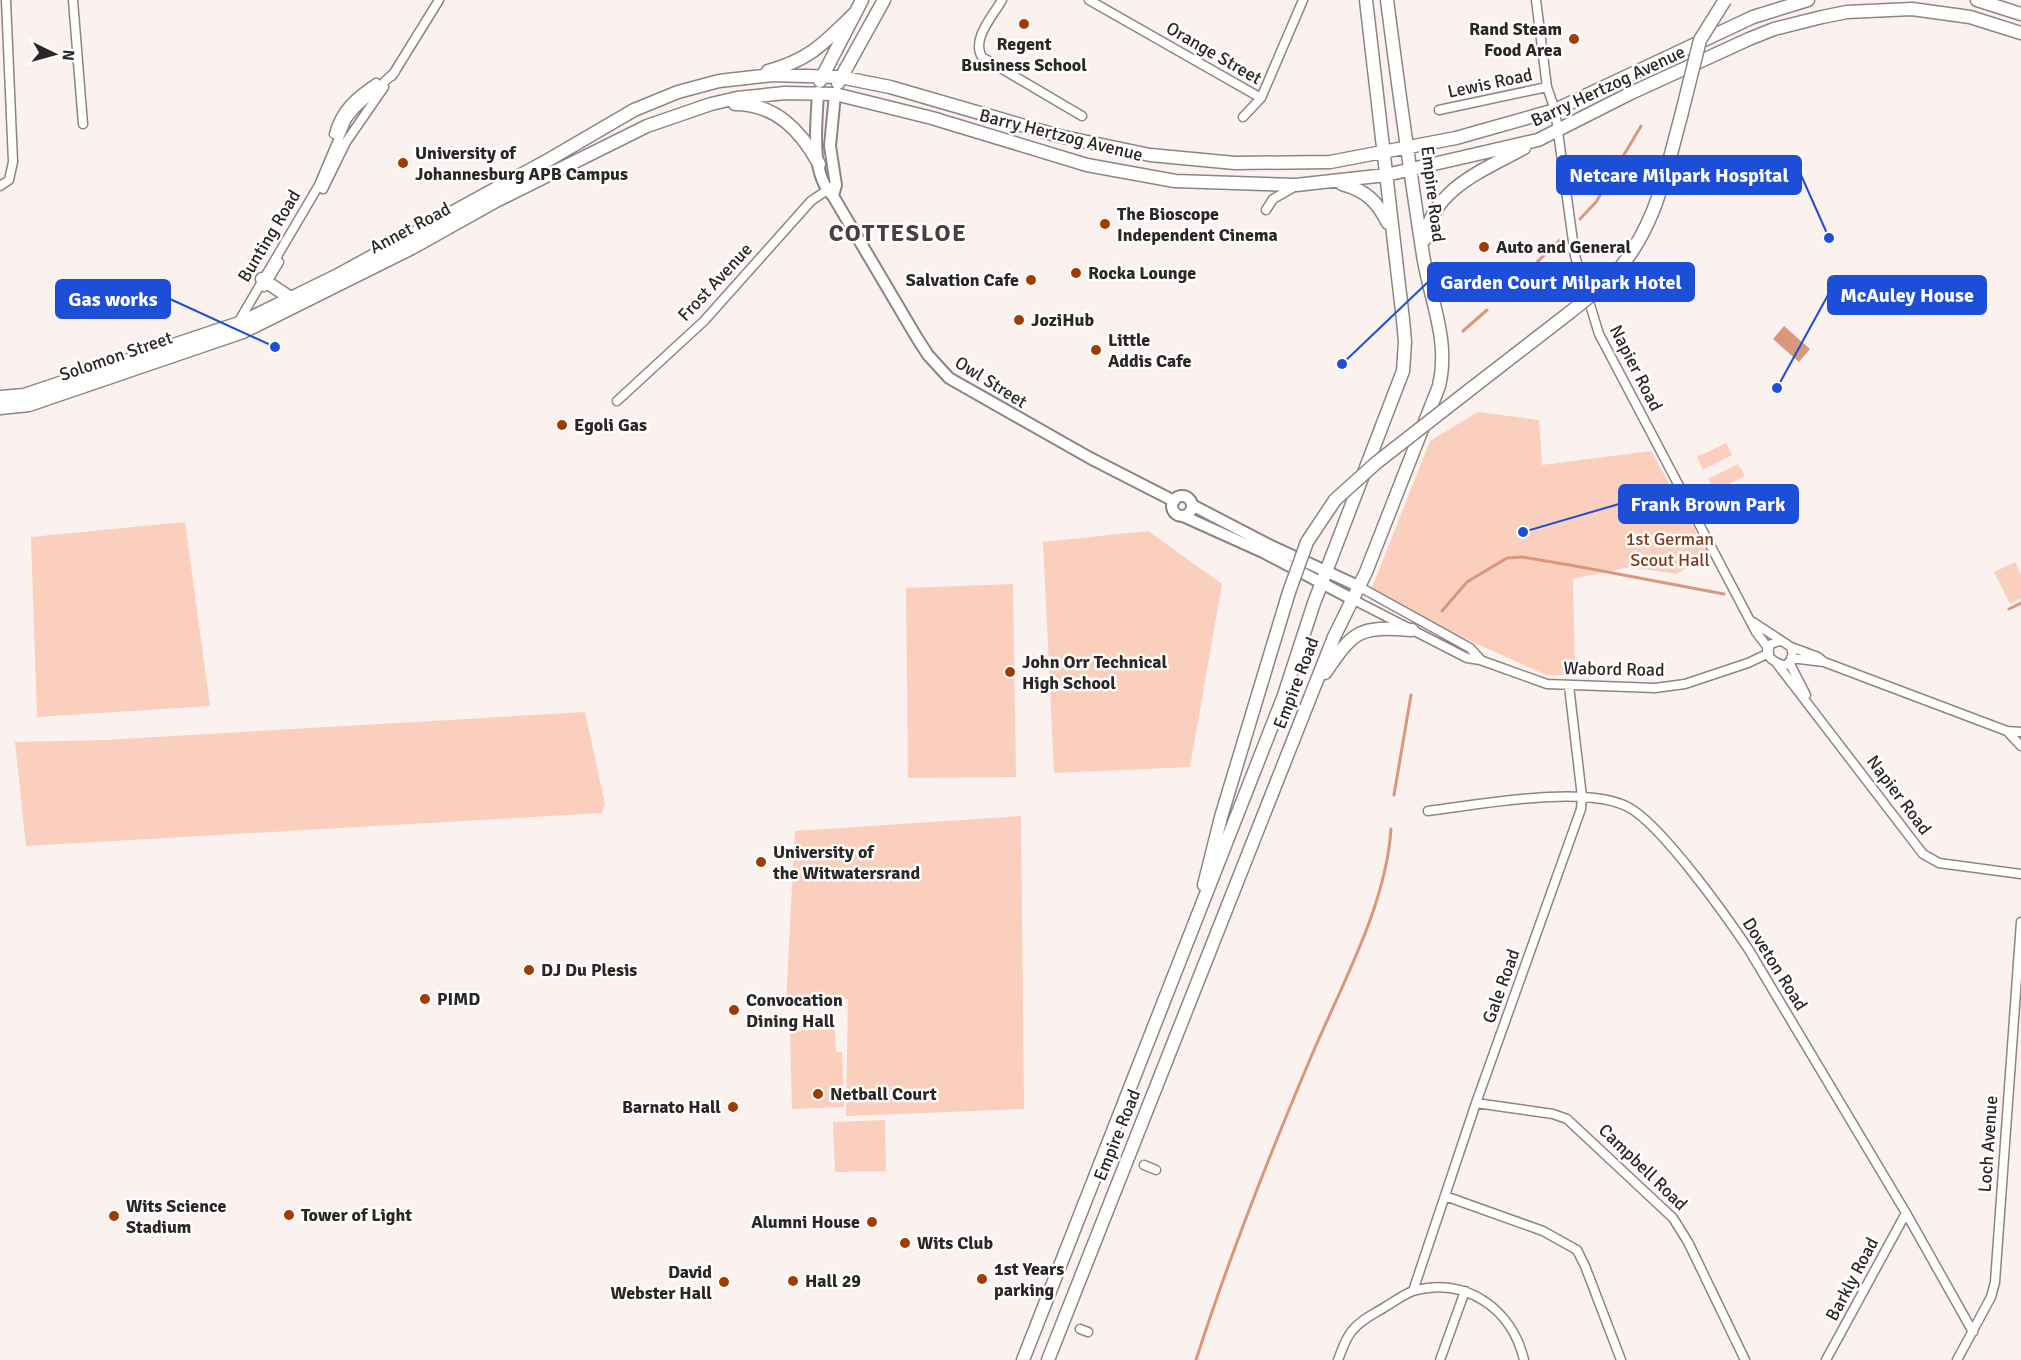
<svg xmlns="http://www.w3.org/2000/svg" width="2021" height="1360" viewBox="0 0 2021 1360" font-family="Signika,sans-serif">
	<rect width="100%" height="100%" fill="#fbf1ee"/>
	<path fill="#facfbd" d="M1478 412 1539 420 1542 465 1651 451 1709 555 1676 574 1630 567 1573 579 1575 675H1546L1369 595 1430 441Z
		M1726 443 1732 455 1703 470 1697 457Z
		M1738 464 1745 476 1715 491 1708 479Z
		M1749 485 1756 497 1727 512 1720 500Z
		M185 522 210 706 37 717 31 537Z
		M1148 531 1222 584 1190 767 1054 773 1043 542Z
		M2015 562 2021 575V598L2010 604 1994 572Z
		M1013 584 1016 777 908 778 906 588Z
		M585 712 605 804 602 813 26 846 15 742 105 740Z
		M1021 816 1024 1109 846 1116 848 999 786 1002 795 831Z
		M835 1029 836 1052H842L844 1107 792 1109 790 1031Z
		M885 1120 886 1171 835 1172 833 1122Z"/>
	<path fill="#d9977d" d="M1784 326 1810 349 1799 362 1773 339Z"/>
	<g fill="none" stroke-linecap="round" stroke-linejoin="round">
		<path stroke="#d9977d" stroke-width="3" d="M1580 219 1596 202 1641 126
			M1535 264 1560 240
			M1463 331 1487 310
			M2009 609 2021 603
			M1442 611 1467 582 1507 558 1522 557 1581 567 1724 594
			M1394 795 1411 695
			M1196 1360C1229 1257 1269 1156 1311 1057 1341 986 1386 906 1391 829"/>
		<g stroke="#8e8582" stroke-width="11">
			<path id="minor" d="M73 0 83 124
				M1002 0C993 16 971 39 982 57L1082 116
				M1089 0 1261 98
				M1536 0 1547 87 1555 110 1575 256 1599 334 1756 632 1769 649
				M392 76 439 0
				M1439 110 1547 87
				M1243 117 1261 98 1303 0
				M334 134C340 110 356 96 376 83
				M0 186 9 180 13 162 6 0
				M323 189 346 142 384 87
				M1266 210 1273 199 1296 186
				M264 287 279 262
				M236 326 319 185 347 119 356 108 395 72
				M617 401 704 321 811 201 833 186
				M1358 586 1470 648 1480 659
				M1352 599 1467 658 1480 660 1547 684 1655 688 1685 684 1748 663 1769 653
				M1753 622 1791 647 1818 657 1824 662 2007 731 2021 732
				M1781 641C1740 648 1803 687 1791 647
				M1791 658 1824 662
				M1789 662 1806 695
				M1778 665 1923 854 1939 863 2021 874
				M2007 731 2021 746
				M1428 811C1478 805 1584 784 1628 807 1661 824 1727 917 1749 950L1906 1213 1973 1332
				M1476 1103 1553 1114 1567 1119 1673 1218 1688 1242 1745 1360
				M1144 1165 1156 1170
				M1445 1196 1543 1231 1577 1250 1585 1266 1621 1360
				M1413 1291 1476 1103 1581 809 1582 797 1569 686
				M1080 1329 1088 1332
				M1338 1360C1342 1350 1345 1339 1352 1331 1360 1320 1374 1314 1385 1307 1394 1302 1404 1294 1413 1291 1466 1276 1512 1309 1524 1360
				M1440 1360 1465 1291
				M1826 1360 1906 1213
				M1957 1360 1991 1297 1995 1282 2021 922"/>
		</g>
		<g stroke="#8e8582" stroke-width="14">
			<path id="tertiary" d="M818 92C817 122 809 173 833 196L917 338 928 355 949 378 1090 458 1174 501
				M833 196 836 185 830 146 835 94
				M1172 506a10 10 0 1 1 20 0a10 10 0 1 1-20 0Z
				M1192 505 1267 544 1358 586
				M1183 516 1263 552 1352 599"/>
		</g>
		<g stroke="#8e8582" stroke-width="15">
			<path id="secondary" d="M1977 0 2021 14
				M768 71C810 60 825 42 855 13
				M820 81 862 0
				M838 83 884 0
				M735 104C776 104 801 131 819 164
				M1342 184C1366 191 1376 200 1388 223
				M1425 239C1432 189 1484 170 1524 148
				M262 279 292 299
				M1609 281C1655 231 1664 179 1681 116
				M1472 388 1569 313
				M0 397 24 395 242 322 336 276 550 159 634 110 678 92 719 81 772 75 840 77 890 87 1059 136 1150 155 1235 163 1330 162 1456 138 1555 110 1753 17 1808 0
				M0 408 29 405 243 332 412 248 496 201 647 126 711 104 737 98 785 93 835 94 932 118 1087 165 1175 181 1296 185 1386 175 1538 140 1631 93 1749 39 1774 29 1822 17 1847 12 1912 9 1970 17 2021 33
				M1307 542 1335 500
				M1325 673C1354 630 1359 626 1412 630
				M1204 885 1221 817 1289 592
				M1023 1360 1283 698 1314 603 1403 371 1405 342 1403 320 1366 0
				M1048 1360 1334 637 1366 572 1439 386C1450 340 1430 300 1423 255 1410 171 1398 85 1387 0"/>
		</g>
		<use href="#minor" stroke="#fff" stroke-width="8"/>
		<use href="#tertiary" stroke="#fff" stroke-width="10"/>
		<use href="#secondary" stroke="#fff" stroke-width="12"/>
		<g stroke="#8e8582" stroke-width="15" stroke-linecap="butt">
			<path id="secondary-bridge" d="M1681 116 1700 40 1725 0
				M1569 313 1609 281
				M1335 500 1376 463 1472 388
				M1289 592 1307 542"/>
		</g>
		<use href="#secondary-bridge" stroke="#fff" stroke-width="12"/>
	</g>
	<g fill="#9f3c01" stroke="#fff" stroke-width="2">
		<circle cx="1024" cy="24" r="6"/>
		<circle cx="1574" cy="39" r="6"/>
		<circle cx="403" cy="163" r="6"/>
		<circle cx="1105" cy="224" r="6"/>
		<circle cx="1484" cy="247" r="6"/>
		<circle cx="1076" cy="273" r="6"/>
		<circle cx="1031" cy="280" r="6"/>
		<circle cx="1019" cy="320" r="6"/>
		<circle cx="1096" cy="350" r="6"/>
		<circle cx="562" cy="425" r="6"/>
		<circle cx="1010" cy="672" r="6"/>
		<circle cx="761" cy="862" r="6"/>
		<circle cx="529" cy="970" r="6"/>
		<circle cx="425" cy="999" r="6"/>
		<circle cx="734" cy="1010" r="6"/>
		<circle cx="818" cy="1094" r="6"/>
		<circle cx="733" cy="1107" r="6"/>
		<circle cx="289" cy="1215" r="6"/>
		<circle cx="114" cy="1216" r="6"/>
		<circle cx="872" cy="1222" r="6"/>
		<circle cx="905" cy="1243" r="6"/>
		<circle cx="982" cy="1279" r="6"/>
		<circle cx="793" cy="1281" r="6"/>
		<circle cx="724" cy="1282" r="6"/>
	</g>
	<g text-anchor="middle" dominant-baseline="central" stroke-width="5" stroke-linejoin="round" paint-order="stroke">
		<g font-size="18" font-weight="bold" fill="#2a2726" stroke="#fff" text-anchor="start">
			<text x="1562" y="29" text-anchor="end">Rand Steam<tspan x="1562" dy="21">Food Area</tspan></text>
			<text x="1024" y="44" text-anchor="middle">Regent<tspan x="1024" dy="21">Business School</tspan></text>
			<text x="415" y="153">University of<tspan x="415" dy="21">Johannesburg APB Campus</tspan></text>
			<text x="1117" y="214">The Bioscope<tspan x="1117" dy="21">Independent Cinema</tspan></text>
			<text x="1496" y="247">Auto and General</text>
			<text x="1088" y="273">Rocka Lounge</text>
			<text x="1019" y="280" text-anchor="end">Salvation Cafe</text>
			<text x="1031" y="320">JoziHub</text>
			<text x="1108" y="340">Little<tspan x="1108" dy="21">Addis Cafe</tspan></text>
			<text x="574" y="425">Egoli Gas</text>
			<text x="1022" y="662">John Orr Technical<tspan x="1022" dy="21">High School</tspan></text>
			<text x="773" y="852">University of<tspan x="773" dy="21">the Witwatersrand</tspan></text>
			<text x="541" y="970">DJ Du Plesis</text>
			<text x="437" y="999">PIMD</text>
			<text x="746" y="1000">Convocation<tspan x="746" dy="21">Dining Hall</tspan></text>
			<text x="830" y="1094">Netball Court</text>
			<text x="721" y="1107" text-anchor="end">Barnato Hall</text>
			<text x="126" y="1206">Wits Science<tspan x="126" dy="21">Stadium</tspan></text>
			<text x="301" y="1215">Tower of Light</text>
			<text x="860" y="1222" text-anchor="end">Alumni House</text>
			<text x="917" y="1243">Wits Club</text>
			<text x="994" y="1269">1st Years<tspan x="994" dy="21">parking</tspan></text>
			<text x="712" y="1272" text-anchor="end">David<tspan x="712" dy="21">Webster Hall</tspan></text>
			<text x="805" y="1281">Hall 29</text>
		</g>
		<g font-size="18" fill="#2a2726" stroke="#fff">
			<text transform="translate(1214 53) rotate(30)">Orange Street</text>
			<text transform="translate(1490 83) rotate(-12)">Lewis Road</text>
			<text transform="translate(1608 86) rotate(-25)">Barry Hertzog Avenue</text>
			<text transform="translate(1061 135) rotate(14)">Barry Hertzog Avenue</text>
			<text transform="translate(1433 194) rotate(83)">Empire Road</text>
			<text transform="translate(410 228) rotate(-28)">Annet Road</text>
			<text transform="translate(269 236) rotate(-59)">Bunting Road</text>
			<text transform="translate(715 282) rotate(-47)">Frost Avenue</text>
			<text transform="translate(116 356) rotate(-19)">Solomon Street</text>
			<text transform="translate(1636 368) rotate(63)">Napier Road</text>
			<text transform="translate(991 382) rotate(32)">Owl Street</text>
			<text transform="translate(1614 669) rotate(1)">Wabord Road</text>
			<text transform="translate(1296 683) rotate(-69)">Empire Road</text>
			<text transform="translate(1899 795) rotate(53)">Napier Road</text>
			<text transform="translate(1775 964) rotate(58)">Doveton Road</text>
			<text transform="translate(1501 986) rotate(-70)">Gale Road</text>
			<text transform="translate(1117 1135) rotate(-68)">Empire Road</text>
			<text transform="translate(1988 1144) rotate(-86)">Loch Avenue</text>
			<text transform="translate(1643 1167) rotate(44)">Campbell Road</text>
			<text transform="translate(1852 1279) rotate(-62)">Barkly Road</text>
		</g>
		<g font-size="18" fill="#863812" stroke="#fff">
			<text x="1670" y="539">1st German<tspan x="1670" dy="21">Scout Hall</tspan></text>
		</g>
		<g font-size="24" font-weight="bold" letter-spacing="1.5" fill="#48403e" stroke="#fff">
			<text x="898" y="233">COTTESLOE</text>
		</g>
	</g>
	<path fill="none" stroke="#1d4ed8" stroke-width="2" d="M1829 238L1801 175M1342 364L1428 282M1777 388L1828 295M275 347L170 299M1523 532L1619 504"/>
	<g fill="#1d4ed8" stroke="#fff" stroke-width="2">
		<circle cx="1829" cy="238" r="6"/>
		<circle cx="1342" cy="364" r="6"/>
		<circle cx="1777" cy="388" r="6"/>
		<circle cx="275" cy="347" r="6"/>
		<circle cx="1523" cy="532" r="6"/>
	</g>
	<g fill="#1d4ed8" stroke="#1d4ed8" stroke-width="2">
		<rect x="1557" y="156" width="244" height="38" rx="6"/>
		<rect x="1428" y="263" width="266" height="38" rx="6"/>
		<rect x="1828" y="276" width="158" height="38" rx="6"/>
		<rect x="56" y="280" width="114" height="38" rx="6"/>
		<rect x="1619" y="485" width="179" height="38" rx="6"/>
	</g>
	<g font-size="20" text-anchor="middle" font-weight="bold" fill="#fff">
		<text x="1679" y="182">Netcare Milpark Hospital</text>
		<text x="1561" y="289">Garden Court Milpark Hotel</text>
		<text x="1907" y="302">McAuley House</text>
		<text x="113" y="306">Gas works</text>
		<text x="1708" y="511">Frank Brown Park</text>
	</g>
	<g transform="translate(54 54) rotate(95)" stroke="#ffffff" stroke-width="4.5" paint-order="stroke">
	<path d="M0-4.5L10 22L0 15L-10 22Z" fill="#2a2726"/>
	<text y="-9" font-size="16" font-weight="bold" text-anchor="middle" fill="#2a2726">N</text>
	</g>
</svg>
